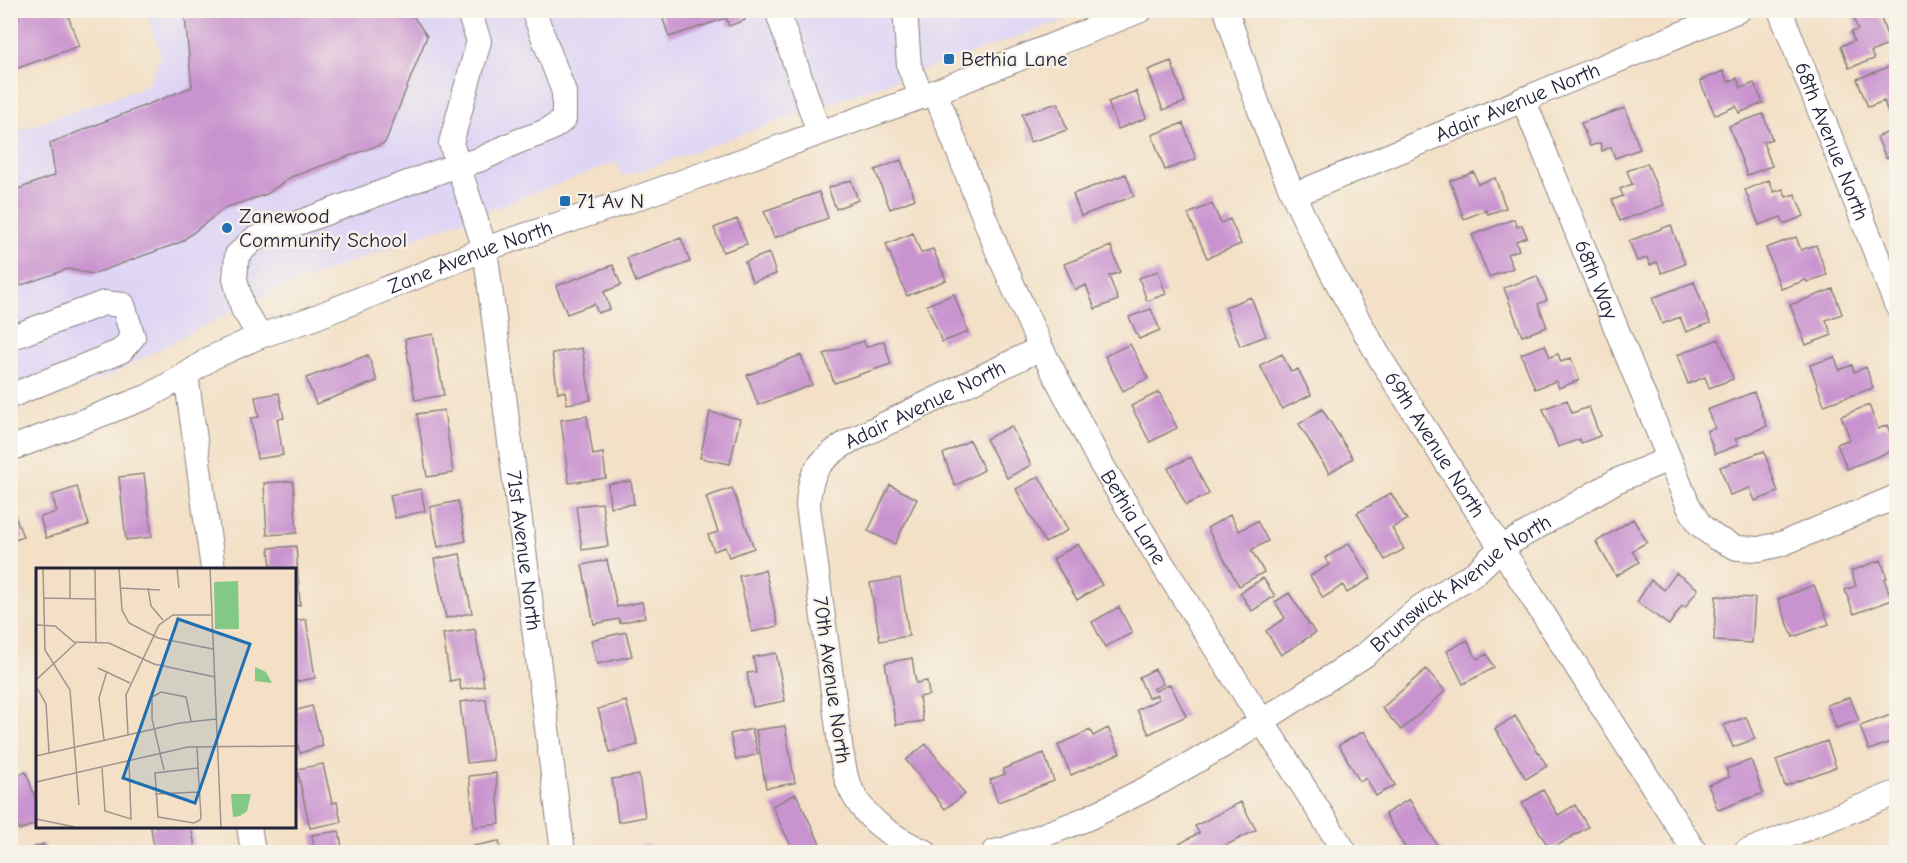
<svg xmlns="http://www.w3.org/2000/svg" width="1907" height="863" viewBox="0 0 1907 863" font-family="'Comic Neue',sans-serif">
	<rect width="100%" height="100%" fill="#f7f3e8"/>
	<filter id="ink" filterUnits="userSpaceOnUse"><feTurbulence type="fractalNoise" baseFrequency=".0167" numOctaves="2"/><feDisplacementMap in="SourceGraphic" scale="12" xChannelSelector="R" yChannelSelector="G"/><feConvolveMatrix kernelMatrix="1 2 1 2 8 2 1 2 1" color-interpolation-filters="sRGB"/></filter>
	<filter id="wash" filterUnits="userSpaceOnUse"><feTurbulence type="fractalNoise" baseFrequency=".008" numOctaves="4" result="noise"/><feDisplacementMap in="SourceGraphic" scale="24" xChannelSelector="R" yChannelSelector="G"/><feGaussianBlur stdDeviation="1.35" result="paint"/><feColorMatrix in="noise" values="0 0 0 0 0 0 0 0 0 0 0 0 0 0 0 0 0 1.4 0 .05"/><feComposite in="paint" operator="in"/></filter>
	<g filter="url(#wash)">
		<rect width="100%" height="100%" fill="#f3e0c6"/>
		<path fill="#ded5f5" d="M145 11H1090L622 177 616 162 270 293 222 316 111 375 11 412V133L147 86 161 55Z"/>
		<g id="blocks">
			<path fill="#c993cf" d="M16 10H66L79 46 10 71V21L19 18Z
				M191 10H409L427 36 385 143 291 177 267 194 225 208 181 242 93 274 68 269 10 289V192L55 175 50 143 192 87 185 17Z
				M660 10H742L745 20 729 26 726 18 669 37Z
				M1870 10H1878L1890 44 1871 52 1874 59 1849 68 1841 46 1854 41 1851 32 1858 30 1853 17Z
				M1171 61 1185 102 1163 110 1148 70Z
				M1896 64V110L1888 113 1884 101 1868 107 1857 79Z
				M1723 71 1728 82 1737 78 1741 88 1754 83 1763 103 1739 113 1736 106 1715 115 1700 81Z
				M1136 91 1146 118 1118 129 1108 102Z
				M1058 103 1067 130 1030 142 1022 114Z
				M1625 108 1640 149 1615 158 1611 147 1602 151 1600 143 1590 146 1581 123Z
				M1763 114 1772 139 1763 142 1772 166 1747 175 1729 126Z
				M1183 123 1196 159 1165 170 1152 135Z
				M1896 129V154L1886 158 1877 137Z
				M901 160 915 199 890 209 875 170Z
				M1647 163 1664 205 1620 221 1612 200 1623 196 1620 189 1632 184 1627 171Z
				M1474 172 1478 184 1495 178 1506 208 1488 214 1486 210 1464 219 1450 181Z
				M1126 174 1134 196 1081 216 1073 194Z
				M851 180 858 200 836 209 828 188Z
				M1769 180 1774 192 1783 189 1786 197 1795 194 1804 216 1784 224 1781 217 1759 225 1745 190Z
				M819 192 828 218 774 238 764 211Z
				M1212 204 1221 223 1230 219 1241 244 1207 258 1188 214Z
				M737 219 747 244 723 252 714 228Z
				M1514 219 1517 227 1522 225 1527 237 1516 241 1519 250 1507 254 1513 268 1489 277 1472 235Z
				M1671 225 1685 264 1662 273 1657 262 1650 265 1647 258 1637 261 1629 241Z
				M913 233 921 253 933 249 946 280 907 296 886 244Z
				M1796 237 1801 250 1816 245 1827 275 1807 282 1806 280 1781 289 1766 248Z
				M681 238 690 262 636 282 627 258Z
				M1111 246 1120 272 1109 276 1118 300 1095 309 1086 285 1075 290 1064 264Z
				M769 253 776 274 752 282 745 262Z
				M613 265 621 285 604 292 610 309 598 313 594 304 567 314 556 286Z
				M1158 271 1166 294 1147 301 1139 278Z
				M1537 276 1547 300 1538 304 1547 327 1522 336 1504 288Z
				M1694 282 1710 323 1686 332 1680 317 1662 324 1652 298Z
				M1833 289 1842 314 1826 320 1832 335 1806 345 1790 305Z
				M954 294 968 332 942 342 927 305Z
				M1251 297 1266 336 1240 346 1225 307Z
				M1151 309 1160 330 1139 339 1129 317Z
				M433 334 444 395 415 400 405 339Z
				M1719 339 1733 379 1709 388 1705 377 1688 384 1677 355Z
				M864 341 866 347 884 341 891 364 834 383 824 354Z
				M1130 344 1148 378 1123 391 1105 356Z
				M1545 345 1550 357 1558 354 1561 362 1571 358 1579 380 1559 388 1556 381 1535 389 1521 354Z
				M582 348 591 400 567 404 565 391 558 393 552 353Z
				M1282 354 1291 372 1298 369 1311 395 1282 409 1260 365Z
				M368 355 377 381 316 404 306 378Z
				M801 355 812 385 758 405 747 375Z
				M1835 357 1839 370 1852 365 1854 372 1866 367 1873 388 1824 405 1810 365Z
				M1159 392 1177 428 1150 442 1131 406Z
				M1754 392 1767 426 1735 439 1738 445 1715 454 1707 431 1715 428 1707 410Z
				M279 393 284 418 277 419 283 455 257 459 251 418 259 417 255 397Z
				M1567 400 1572 413 1589 407 1600 436 1581 443 1580 439 1558 447 1543 409Z
				M1869 405 1878 429 1887 425 1896 449 1847 469 1837 444 1850 439 1841 416Z
				M1322 409 1353 458 1329 473 1299 424Z
				M444 410 453 473 427 477 417 414Z
				M710 412 740 419 730 464 700 458Z
				M587 416 593 455 603 453 606 478 569 483 561 420Z
				M1011 426 1031 465 1007 478 986 439Z
				M970 440 984 470 955 486 943 454Z
				M1764 451 1778 492 1755 501 1750 488 1730 495 1720 467Z
				M1191 457 1209 494 1186 505 1168 468Z
				M144 474 152 537 126 540 119 477Z
				M1039 476 1068 530 1045 543 1016 489Z
				M293 481 297 533 267 535 264 483Z
				M631 481 634 504 610 507 608 484Z
				M890 485 917 499 895 544 868 531Z
				M77 487 89 525 46 538 40 517 57 512 52 495Z
				M732 488 754 548 729 557 725 547 714 551 708 535 718 532 706 497Z
				M421 489 425 511 395 518 390 495Z
				M1391 493 1407 520 1392 528 1404 549 1385 560 1357 513Z
				M458 501 466 541 438 547 430 507Z
				M602 503 608 546 582 550 576 506Z
				M14 513 23 537 10 542V514Z
				M1230 515 1239 531 1257 521 1268 541 1251 550 1264 572 1239 586 1207 528Z
				M1633 519 1647 542 1632 551 1639 562 1616 576 1596 542Z
				M1349 543 1371 578 1347 593 1343 585 1323 598 1310 576 1329 565 1325 558Z
				M1078 544 1102 585 1077 600 1053 559Z
				M296 546 300 605 294 606V569H271L269 548Z
				M460 554 472 613 446 618 434 559Z
				M607 560 617 607 642 602 645 617 620 623 619 619 594 624 582 565Z
				M1881 560 1887 578 1884 579 1892 600 1854 614 1845 590 1856 586 1851 571Z
				M765 570 778 626 752 632 739 576Z
				M1676 573 1698 589 1685 608 1682 606 1669 625 1637 602 1651 580 1664 590Z
				M900 578 909 636 880 641 870 583Z
				M1263 578 1275 596 1252 611 1240 593Z
				M1814 585 1829 624 1793 637 1778 599Z
				M1289 593 1315 633 1281 655 1266 631 1285 618 1275 602Z
				M1716 596 1755 598 1752 643 1714 641Z
				M1119 607 1132 633 1105 647 1092 622Z
				M306 619 315 678 294 682V621Z
				M475 629 484 686 461 690 459 679 450 681 443 634Z
				M626 632 632 656 597 664 591 640Z
				M1467 640 1477 659 1487 654 1494 668 1463 684 1447 651Z
				M776 653 785 701 753 707 747 673 756 672 753 657Z
				M912 658 916 683 927 681 929 695 919 697 923 721 896 725 885 663Z
				M1155 669 1163 684 1153 689 1155 691 1170 684 1186 716 1149 734 1137 710 1159 699 1157 695 1148 698 1139 677Z
				M1426 669 1445 691 1401 730 1382 708Z
				M1850 697 1859 720 1836 728 1827 705Z
				M486 699 493 760 467 763 460 702Z
				M626 701 638 745 610 752 598 709Z
				M312 706 323 746 300 753 294 732V711Z
				M1896 713V740L1869 750 1860 726Z
				M1515 716 1547 766 1526 779 1495 729Z
				M1746 717 1755 739 1733 747 1724 725Z
				M785 726 795 783 766 788 756 730Z
				M1108 728 1120 753 1071 775 1058 745 1090 730 1093 736Z
				M752 729 758 754 736 760 730 734Z
				M1364 731 1395 785 1376 796 1366 778 1360 782 1339 745Z
				M1827 741 1836 767 1785 786 1776 760Z
				M926 744 965 794 945 809 906 760Z
				M1044 753 1054 781 998 802 990 780 1005 774 1003 769Z
				M1751 760 1763 793 1718 810 1708 785 1729 777 1726 769Z
				M323 764 332 803 337 802 341 822 310 828 297 769Z
				M26 772 38 806V823L19 830 10 807V777Z
				M496 773 500 824 474 827 469 776Z
				M639 775 645 817 618 822 612 779Z
				M1543 790 1558 815 1575 805 1588 827 1550 850 1522 803Z
				M796 794 824 852H794L772 806Z
				M1409 799 1441 851 1438 852H1408L1385 814Z
				M1241 802 1256 830 1213 852H1183L1179 844 1199 833 1195 826Z
				M159 826H191L196 852H170L169 849 155 852 151 828Z
				M339 831 343 852H315L312 835Z
				M499 841 501 852H475L473 846Z
				M43 844 46 852H22Z
				M650 845 651 852H624L623 848Z"/>
		</g>
	</g>
	<g filter="url(#ink)">
		<use href="#blocks" fill-opacity="0" stroke="#8a8180" stroke-width="1.5"/>
		<g fill="none" stroke-linecap="round" stroke-linejoin="round">
			<g stroke="#8a8180" stroke-width="26">
				<g id="minor">
					<path id="s1" d="M468 10 479 41 451 143 485 249 563 852"/>
					<path d="M777 10 819 133"/>
					<path d="M905 10 909 66 922 97"/>
					<path id="s2" d="M1226 10C1247 73 1267 136 1294 196 1320 254 1351 308 1383 363L1695 852"/>
					<path id="s3" d="M1780 10 1896 304"/>
					<path id="s4" d="M935 92 998 252 1041 348 1100 462 1161 562 1345 852"/>
					<path id="s5" d="M1523 99 1688 505 1700 525 1716 538 1737 548 1759 549 1781 544 1896 497"/>
					<path id="s6" d="M1294 195 1739 10"/>
					<path d="M260 336 243 309 235 279 237 255 254 239 457 165C480 162 489 155 510 145 530 135 547 135 564 119V92L533 10"/>
					<path d="M10 338 104 303 123 305 133 337 121 351 10 396"/>
					<path d="M186 375 213 569"/>
					<path id="s7" d="M10 449 147 397 186 375 211 358 260 336 311 319 485 249 631 200 935 92 1141 10"/>
					<path d="M249 826 253 852"/>
					<path id="s8" d="M925 852C891 837 860 817 847 780 844 771 843 760 841 751L808 506C809 473 818 461 846 443L1041 348"/>
					<path id="s9" d="M994 852 1004 850 1086 819 1164 780 1239 736 1365 655 1419 608 1476 572 1501 548 1616 481 1669 459"/>
					<path d="M1746 852 1896 793"/>
				</g>
			</g>
			<use href="#minor" stroke="#fff" stroke-width="24"/>
		</g>
	</g>
	<g fill="#1f6fb2" stroke="#f7f3e8" stroke-width="2">
		<rect x="943" y="53" width="12" height="12" rx="3"/>
		<rect x="559" y="195" width="12" height="12" rx="3"/>
		<circle cx="227" cy="228" r="6"/>
	</g>
	<g text-anchor="middle" dominant-baseline="central" stroke-width="4.5" stroke-linejoin="round" paint-order="stroke">
		<g font-size="21" fill="#22223b" stroke="#f7f3e8" text-anchor="start">
			<text x="961" y="59">Bethia Lane</text>
			<text x="577" y="201">71 Av N</text>
			<text x="239" y="216">Zanewood<tspan x="239" dy="24">Community School</tspan></text>
		</g>
		<g font-size="21" fill="#22223b" stroke="#f7f3e8">
			<text stroke="none"><textPath href="#s6" startOffset="242">Adair Avenue North</textPath></text>
			<text stroke="none"><textPath href="#s3" startOffset="141">68th Avenue North</textPath></text>
			<text stroke="none"><textPath href="#s7" startOffset="500">Zane Avenue North</textPath></text>
			<text stroke="none"><textPath href="#s5" startOffset="195">68th Way</textPath></text>
			<text stroke="none"><textPath href="#s8" startOffset="552">Adair Avenue North</textPath></text>
			<text stroke="none"><textPath href="#s2" startOffset="484">69th Avenue North</textPath></text>
			<text stroke="none"><textPath href="#s4" startOffset="470">Bethia Lane</textPath></text>
			<text stroke="none"><textPath href="#s1" startOffset="554">71st Avenue North</textPath></text>
			<text stroke="none"><textPath href="#s9" startOffset="542">Brunswick Avenue North</textPath></text>
			<text transform="translate(832 680) rotate(82)">70th Avenue North</text>
		</g>
	</g>
	<g transform="translate(36 568)">
		<rect width="260" height="260" fill="#f3e0c6"/>
		<path d="M202 13 203 61H179L178 14Z" fill="#82c985"/>
		<path d="M219 99 230 104 236 115 219 113ZM195 226H215L211 243 204 248 197 249Z" fill="#82c985"/>
		<path fill="none" stroke="#9f948e" stroke-width="1.5" d="M7 0 9 82 34 122 43 237M34 0V30M59 0 60 75M83 0 86 42 93 55 122 70 177 81M141 0 143 20M174 0 185 259M84 20 124 22M112 20 115 38 127 52M8 30 59 31M0 57 19 58 38 74 73 75 118 96 179 109M62 100 94 115M0 112 41 74M0 118 10 136 13 185M92 167 90 127 123 57 137 47H176M68 172 63 130 71 103M161 178 162 200 165 249 164 252 158 255 122 249 119 205 162 200M0 188 144 155 180 151M66 200 69 243 95 251 93 193M128 202 116 151V129L125 124 150 129 155 153M0 214 152 179 260 178M119 226 163 224M0 251 39 259"/>
		<path fill="#1f6fb2" fill-opacity="0.15" stroke="#1f6fb2" stroke-width="3" d="M142 51 214 76 159 235 87 210Z"/>
		<rect width="260" height="260" fill="none" stroke="#22223b" stroke-width="3"/>
	</g>
	<rect width="1907" height="863" fill="none" stroke="#f7f3e8" stroke-width="36"/>
</svg>
